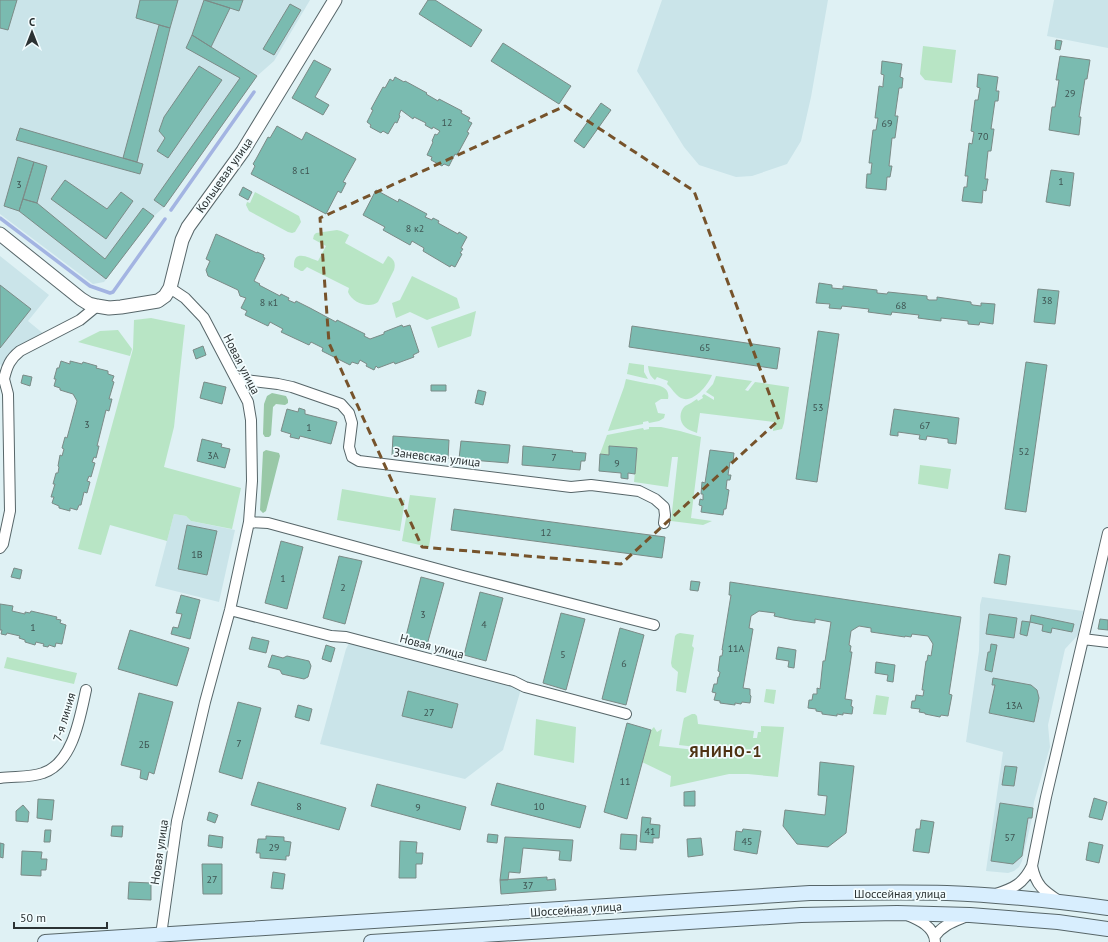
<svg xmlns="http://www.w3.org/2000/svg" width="1108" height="942" viewBox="0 0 1108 942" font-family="'PT Sans',sans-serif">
	<rect width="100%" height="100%" fill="#dff1f4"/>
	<path fill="#cae4e9" d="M0 0H310L274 61 257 76 164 207 154 216 104 282 93 284 0 214Z
		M662 0H828L811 97 801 141 787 164 752 176 736 177 699 165 684 147 637 71Z
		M1054 0H1108V48L1047 36Z
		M0 256 49 295 28 321 45 335 10 353 7 356 2 366 0 364Z
		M174 514 186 516 191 521 235 530 219 602 155 586Z
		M982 597 1083 611 1078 635 1065 649 1048 725 1050 747 1034 802 1032 818 1022 861 1019 867 1014 871 1008 873 986 871 1003 752 966 742 979 651 980 605Z
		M349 643 521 689 503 750 465 779 320 744 346 649Z"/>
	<path fill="#b8e5c5" d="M923 46 956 50 952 83 925 80 920 74Z
		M255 192 299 216 301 222 295 232 292 233 288 232 249 211 246 205 247 202 250 203Z
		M337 230 341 231 349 235 345 243 383 264 388 256C394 259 396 263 394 270L378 302C370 309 352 303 348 292L349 288 307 267 303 271H301L294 267C293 248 309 258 318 261L326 246 313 239 314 235 316 233Z
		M412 276 457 298 460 308 427 320 410 312 396 318 392 303 400 300Z
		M476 311 471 336 438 348 431 327Z
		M151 318 185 325 174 427 164 467 241 488 232 529 191 521 186 516 174 514 167 541 110 525 101 555 78 549 133 349 134 320Z
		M118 330 132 349 130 356 78 342 100 331Z
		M629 363 644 365V372L648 379 627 374Z
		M648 366 712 375C708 385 693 404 681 398 675 395 672 388 667 384L668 381 657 377 655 380C650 376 649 373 648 366Z
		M716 376 752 381 745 390 748 391 755 382 789 387 784 423 782 429 773 431 774 422 700 413 697 433C693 431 688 430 685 427 679 422 679 411 685 406 689 404 693 402 697 399L698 401 703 398 702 396 704 394 714 400V397L706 392 713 384Z
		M626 379C632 380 639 382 645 383 655 385 671 385 668 399H661L655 403 658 413 665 414 664 418 659 421 649 423 648 421 643 422V424L608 431 624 387Z
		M649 427H661L680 431 701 437 691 518 712 521 703 525 671 521 678 457H672L668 487 634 482 637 448 610 446 609 455 600 454 607 435 643 428 644 430 649 429Z
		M920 465 951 469 948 489 918 484Z
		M342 489 405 500 400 531 337 520Z
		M410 495 436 498 429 547 402 541Z
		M680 633 694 635 692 646 694 648 686 693 676 691 678 672 672 667 671 663 675 636 677 634Z
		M7 657 77 673 74 684 4 668Z
		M766 689 776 690 774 704 764 702Z
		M876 695 889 697 886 715 873 714Z
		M692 714H695L697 716 698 724 754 731 753 738H757L758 732H761V726L784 727 778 777 748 774H729L670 787 671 776 642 762 651 730 654 727 657 732 662 729 659 746 714 752V749L679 745 683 722 684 718Z
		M536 719 576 727 574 763 534 755Z"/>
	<path fill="#99c8a7" d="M272 393 286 396 288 400V403L285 405 276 404 273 407 271 435 269 437H265L263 434 264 404 267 396Z
		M266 450 279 453 280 456 266 511 263 513 260 510 263 452Z"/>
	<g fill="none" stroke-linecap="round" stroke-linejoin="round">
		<path stroke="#a3b4e2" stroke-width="3.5" d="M171 210 254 92
			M0 218 90 286 110 293 113 292 165 219"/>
	</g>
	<path fill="#7abbb0" stroke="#7b8b87" d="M0 0H17L8 30 0 28Z
		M140 0H178L170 28 136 18Z
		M204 0 230 8 211 47 192 35Z
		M205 0H243L239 11Z
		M428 0H435L482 30 471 47 419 14Z
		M290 4 301 10 274 55 263 49Z
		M159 25 170 28 137 162 123 158Z
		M192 35 257 76 164 207 154 200 240 78 186 48Z
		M1056 40 1062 41 1060 50 1055 49Z
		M503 43 571 86 559 104 491 61Z
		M1060 56 1090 60 1087 79H1085L1079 117H1081L1079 135 1049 130 1052 107H1055L1059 80H1056Z
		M314 60 331 69 315 97 329 105 323 115 292 98Z
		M882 61 902 64 900 77 903 78 902 88H899L895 116H898L895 138H892L889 166H892L890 177H887L886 190 866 188 867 174H871V171L872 163H869L873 130H876L878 118H875L879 86 883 87V84L884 75 881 74Z
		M199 66 222 80 168 158 157 151 165 138 159 131 164 117Z
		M978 74 998 77 996 91H999L998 101H995L991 129H994L991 151H988L985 179H988L986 191 983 190 982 203 962 201 964 187H967V185L968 176H965L969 143 972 144 974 132 971 131 975 100H978L980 88 977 87Z
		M395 77 404 82 405 81 427 93 426 94 438 101 439 99 462 111 461 113 470 118 468 121 472 123 467 132 469 133 457 155 455 154 449 166 444 164 442 166 431 160 432 157 427 155 433 142 432 141 435 134 437 135 440 131 433 127 432 129 425 125 426 123 414 117 413 119 401 110 399 115 400 116 397 123 395 122 388 134 383 131 381 133 370 127 371 125 367 122 373 110 371 109 383 87 385 88 390 79 393 81Z
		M601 103 611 110 584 148 574 141Z
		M277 126 302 140 306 132 356 159 343 182 346 183 341 193 338 191 326 214 251 174 255 166 253 164 256 159 268 137 270 138Z
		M20 128 143 164 140 174 16 140Z
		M18 157 34 162 19 211 4 206Z
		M34 162 47 166 37 203 23 199Z
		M1051 170 1074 173 1070 206 1046 202Z
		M65 180 107 209 121 192 133 201 106 239 51 199Z
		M243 187 252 192 248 200 239 195Z
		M376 190 398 202 399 199 427 214 425 217 432 220 433 218 439 221 438 223 458 234 459 232 467 237 461 248 463 249 460 253 462 254 455 267 451 265 450 267 423 251 424 248 412 241 410 245 383 230 385 227 363 215Z
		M23 199 37 203 105 259 143 208 154 216 106 279 19 211Z
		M216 234 257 253V252L264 255 263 257 265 258 254 281 260 284 259 285 280 296 281 294 289 298 288 300 295 303 296 301 310 308 336 322 337 320 365 334 364 336 370 339 384 334V332L402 325 403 327 410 325 419 352 413 355 414 357 395 364 394 362 378 368 376 366 374 370 366 366 367 364 360 360 358 364 352 362 350 365 322 351 323 348 311 342 309 345 281 332 283 329 270 322 268 326 245 315 247 311 241 308 246 298 240 296 238 290 208 276 206 270 210 261 206 259Z
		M819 283 832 285V288L843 289V286L877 290V293L887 294 888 292 927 296V299L929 300H937V297L971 302V304L973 305 981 306V303L995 304 993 324 980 322 979 325 968 324V321L941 318V321L918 318 919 315 892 312 891 315 868 312 869 309 842 306 841 309 829 308 830 304 816 303Z
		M0 285 31 309 0 348Z
		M1038 289 1059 291 1055 324 1034 322Z
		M632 326 780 348 777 369 629 347Z
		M818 331 839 334 817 482 796 479Z
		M203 346 206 355 196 359 193 350Z
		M61 361 70 364V361L82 364 83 362 97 366 96 368 108 371V374L114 376 112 381 114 382 109 399H112L109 411 106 410 97 446H99L96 458 94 457 92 462 95 463 91 477 89 476 87 481 90 482 87 493 84 492 81 505H79L77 510 70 508V511L59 508V506L52 503 54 497H51L55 484H53L56 473H58L59 467 58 466 60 455 62 456 64 449 62 448 65 437 67 438 77 401 73 394 60 390V388L54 386 56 379H54L57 368H59Z
		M1026 362 1047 365 1026 512 1005 509Z
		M23 375 32 377 30 386 21 383Z
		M204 382 226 387 222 404 200 398Z
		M431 385H446V391H431Z
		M478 390 486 392 483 405 475 403Z
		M299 408 305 410V414L337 422 331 444 300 436 299 439 290 437 291 434 281 431 287 409 298 412Z
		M894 409 959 418 956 444 948 443V439L927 436 926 440 919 439 920 435 898 432V436L890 435Z
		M393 436 449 440 448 459 392 455Z
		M202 439 222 444 221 447 230 449 225 468 197 461Z
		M461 441 510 445 508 463 459 459Z
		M523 446 573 451 572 452 586 453 585 461H581L580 470 522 465Z
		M609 446 637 448 635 474 628 473V479L621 478V473L599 471 600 454 609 455Z
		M710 450 734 453 733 462H730L728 475H731L730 480H727L726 489 729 490 726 509H724L723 515 701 512 702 506 699 505 700 499 703 500V494H701L702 482 705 483Z
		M454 509 665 537 662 558 451 530Z
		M187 525 217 531 207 575 178 569Z
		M281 541 303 547 287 609 265 603Z
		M999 554 1010 556 1006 585 994 583Z
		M339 556 362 561 345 624 323 618Z
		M14 568 22 570 20 579 11 577Z
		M421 577 444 583 427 645 405 640Z
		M691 581 700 582 698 591 690 590Z
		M730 582 961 617 949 694 952 695 948 716 941 715 940 717 925 714V713L919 712 920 709 911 708 912 701H915L916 695 923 696 924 690H922L926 661H927L928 655 931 656 933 644 928 636 912 634 911 637 905 636V637L871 632V628L859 626 851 631 849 645 851 646 850 652H852L845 699 852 700 851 706 853 707 852 714 843 713V715L837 714V716L822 714V712L816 711V709L808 708 809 700H812L813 694H817V688L820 689 823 661H825L831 622 815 619V623L793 620 774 616 775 613 759 611 751 616 749 628 753 629 743 688 750 689V695L751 696 750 703 742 702 741 704 735 703V705L720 703V701L714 700 716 693 712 692 714 684H717L718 677H719L720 672 718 671 720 656H722L723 650H722L731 595H729Z
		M480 592 503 598 486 661 464 655Z
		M181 595 200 600 190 639 171 634 173 627 178 628 182 614 176 613Z
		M0 604 13 606 12 611 25 614V612L30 613 31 611 57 617 56 619 61 620 60 623 66 625 62 644 56 643 55 647 49 645 48 647 43 646 44 644 36 642 35 645 25 642V640L19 638 20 636 7 633 6 635 1 634 2 630H0Z
		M561 613 585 619 566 690 543 683Z
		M989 614 1017 618 1014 638 986 634Z
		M1031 615 1074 624 1072 632 1052 628 1051 633 1042 631 1043 625 1030 622Z
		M1100 619 1108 620V630L1098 629Z
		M1022 621 1030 622 1027 636 1020 634Z
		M620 628 644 635 626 705 602 699Z
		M130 630 189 648 177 686 118 669Z
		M252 637 269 641 266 653 249 649Z
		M991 644 997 645 992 672 985 670 988 652H990Z
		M326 645 335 648 331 662 322 659Z
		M778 647 796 650 794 668 788 667 789 661 776 659Z
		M272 655 283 658 287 656 309 661 311 666 308 677 304 679 282 674 280 670 268 667Z
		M876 662 895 665 893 682 887 681 888 675 875 673Z
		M993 678 1031 685 1037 690 1039 698 1034 722 989 713 995 685H992Z
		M408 691 458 704 452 728 402 716Z
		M139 693 173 702 154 774 149 772 147 780 140 778 141 770 121 765Z
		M238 702 261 708 242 779 219 772Z
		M298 705 312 709 309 721 295 717Z
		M627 723 651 730 627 819 604 812Z
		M820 762 854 766 846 833 828 847 797 844 783 826 785 810 825 815 827 796 818 795Z
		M1005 766 1017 767 1014 786 1002 785Z
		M258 782 346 808 339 830 251 805Z
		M497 783 586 806 580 828 491 805Z
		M377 784 466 807 460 830 371 806Z
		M695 791V806H684V792Z
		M1094 798 1107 802 1102 820 1089 817Z
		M38 799 54 800 52 820 37 818Z
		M1000 803 1033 808 1032 818H1028L1022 856 1013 864 991 861Z
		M23 805 29 812 28 822 16 821V811Z
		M209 812 218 815 215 823 207 820Z
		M642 817 651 818 650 824 660 825 659 838H653V843L640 842Z
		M921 820 934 822 929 853 913 851 916 829H920Z
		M112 826H123L122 837 111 836Z
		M743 829 761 831 757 854 734 850 736 831 742 832Z
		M45 830H51L50 842H44Z
		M488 834 498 835 497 843 487 842Z
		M621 834 637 835 636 850 620 849Z
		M209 835 223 837 222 848 208 846Z
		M266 836 284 837V841L291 842 289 856H286V860L260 858V853H256L258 839H266Z
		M505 837 573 840 571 861 559 860 560 851 523 848 520 873 509 872 508 880H500Z
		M701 838 703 855 688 857 687 839Z
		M400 841 417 842 416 853H423L422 864H416V878H399Z
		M1089 842 1103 845 1099 863 1086 860Z
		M0 843 4 844 3 858 0 857Z
		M22 851 42 852 41 859H47L46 870H41V876L21 875Z
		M202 864H222V894H203Z
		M273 872 285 874 283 889 271 888Z
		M547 877V880L555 879 556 890 501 894 500 880Z
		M129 882 151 883V900L128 899Z"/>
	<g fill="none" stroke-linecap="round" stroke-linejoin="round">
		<g stroke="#576669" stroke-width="12">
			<path id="minor" d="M0 379H4C7 366 10 359 20 351L80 320 97 306
				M236 379 278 384 292 387 341 404 349 413 352 423 349 447 352 457 359 461 571 487 591 485 639 491 655 499 664 507 665 515 664 523
				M249 522 268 523 463 576 654 625
				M0 548 3 544 10 511 8 394 4 379
				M230 610 331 636 346 637 513 681 525 687 626 714
				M1083 639 1108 642
				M0 778C14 776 30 778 43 773 73 763 80 717 86 690
				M1032 866C1036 886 1044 891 1059 901
				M996 894C1014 888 1023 884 1032 866L1046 797 1108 533
				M907 915C919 920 935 927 935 942
				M161 935 177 821 205 702 230 610 249 522 252 481 251 420 248 402 204 318 185 298 170 288
				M935 936C943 925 953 922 965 917"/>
		</g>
		<g stroke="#576669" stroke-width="15">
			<path id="tertiary" d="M0 234 81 299 89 304 97 306 109 308 121 307 158 301 165 296 170 288 182 240 188 227 243 151 335 0"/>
		</g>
		<g stroke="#576669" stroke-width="16">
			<path id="secondary" d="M45 942 810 893C856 893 901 892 947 893 1001 895 1055 901 1108 908
				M371 942 801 915 897 913 970 915 1058 922 1108 929"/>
		</g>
		<use href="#minor" stroke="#fff" stroke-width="10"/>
		<use href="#tertiary" stroke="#fff" stroke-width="13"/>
		<use href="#secondary" stroke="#d8eefe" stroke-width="14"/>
	</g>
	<path fill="none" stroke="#76532b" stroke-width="3" stroke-dasharray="8 5" stroke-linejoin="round" d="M565 106 694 191 779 420 621 564 422 547 329 343 320 218Z"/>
	<g text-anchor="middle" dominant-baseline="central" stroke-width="3.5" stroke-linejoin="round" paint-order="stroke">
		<g font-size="10" fill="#3f5452">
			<text x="1070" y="93">29</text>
			<text x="447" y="122">12</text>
			<text x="887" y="123">69</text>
			<text x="983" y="136">70</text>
			<text x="301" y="170">8 с1</text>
			<text x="1061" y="181">1</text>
			<text x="19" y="184">3</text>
			<text x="415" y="228">8 к2</text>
			<text x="1047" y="300">38</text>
			<text x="269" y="302">8 к1</text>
			<text x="901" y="305">68</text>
			<text x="705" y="347">65</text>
			<text x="818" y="407">53</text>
			<text x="87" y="424">3</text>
			<text x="925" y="425">67</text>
			<text x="309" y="427">1</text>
			<text x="1024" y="451">52</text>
			<text x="213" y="455">3А</text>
			<text x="554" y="457">7</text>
			<text x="617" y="463">9</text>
			<text x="546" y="532">12</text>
			<text x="197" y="554">1В</text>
			<text x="283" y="578">1</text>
			<text x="343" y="587">2</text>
			<text x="423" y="614">3</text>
			<text x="484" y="624">4</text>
			<text x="33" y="627">1</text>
			<text x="736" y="648">11А</text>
			<text x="563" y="654">5</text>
			<text x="624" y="663">6</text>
			<text x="1014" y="705">13А</text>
			<text x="429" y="712">27</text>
			<text x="239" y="743">7</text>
			<text x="144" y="744">2Б</text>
			<text x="625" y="781">11</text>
			<text x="299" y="806">8</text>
			<text x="539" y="806">10</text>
			<text x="418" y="807">9</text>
			<text x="650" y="831">41</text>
			<text x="1010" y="837">57</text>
			<text x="747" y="841">45</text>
			<text x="274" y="847">29</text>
			<text x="212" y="879">27</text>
			<text x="528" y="885">37</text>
		</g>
		<g font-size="12" fill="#2b3233" stroke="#f2fcfe">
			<text transform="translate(224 175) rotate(-55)">Кольцевая улица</text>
			<text transform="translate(242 364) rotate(63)">Новая улица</text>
			<text transform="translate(437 457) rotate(7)">Заневская улица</text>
			<text transform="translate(432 646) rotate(15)">Новая улица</text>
			<text transform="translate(64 717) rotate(-73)">7-я линия</text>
			<text transform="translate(159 852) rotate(-82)">Новая улица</text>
			<text x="900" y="893">Шоссейная улица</text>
			<text transform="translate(576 909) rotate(-4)">Шоссейная улица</text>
		</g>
		<g font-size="16" font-weight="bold" letter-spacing="1" fill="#4e3313" stroke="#f2fcfe">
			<text x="726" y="751">ЯНИНО-1</text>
		</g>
	</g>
	<g transform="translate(32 32)" stroke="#f2fcfe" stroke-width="3" paint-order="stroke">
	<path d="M0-3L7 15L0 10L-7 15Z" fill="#2b3233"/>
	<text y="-6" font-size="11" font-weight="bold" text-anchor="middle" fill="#2b3233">С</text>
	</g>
	<path d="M14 922v6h93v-6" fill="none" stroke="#2b3233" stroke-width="2"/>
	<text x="20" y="922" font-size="12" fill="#2b3233" stroke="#f2fcfe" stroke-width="3" paint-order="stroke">50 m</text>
</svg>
